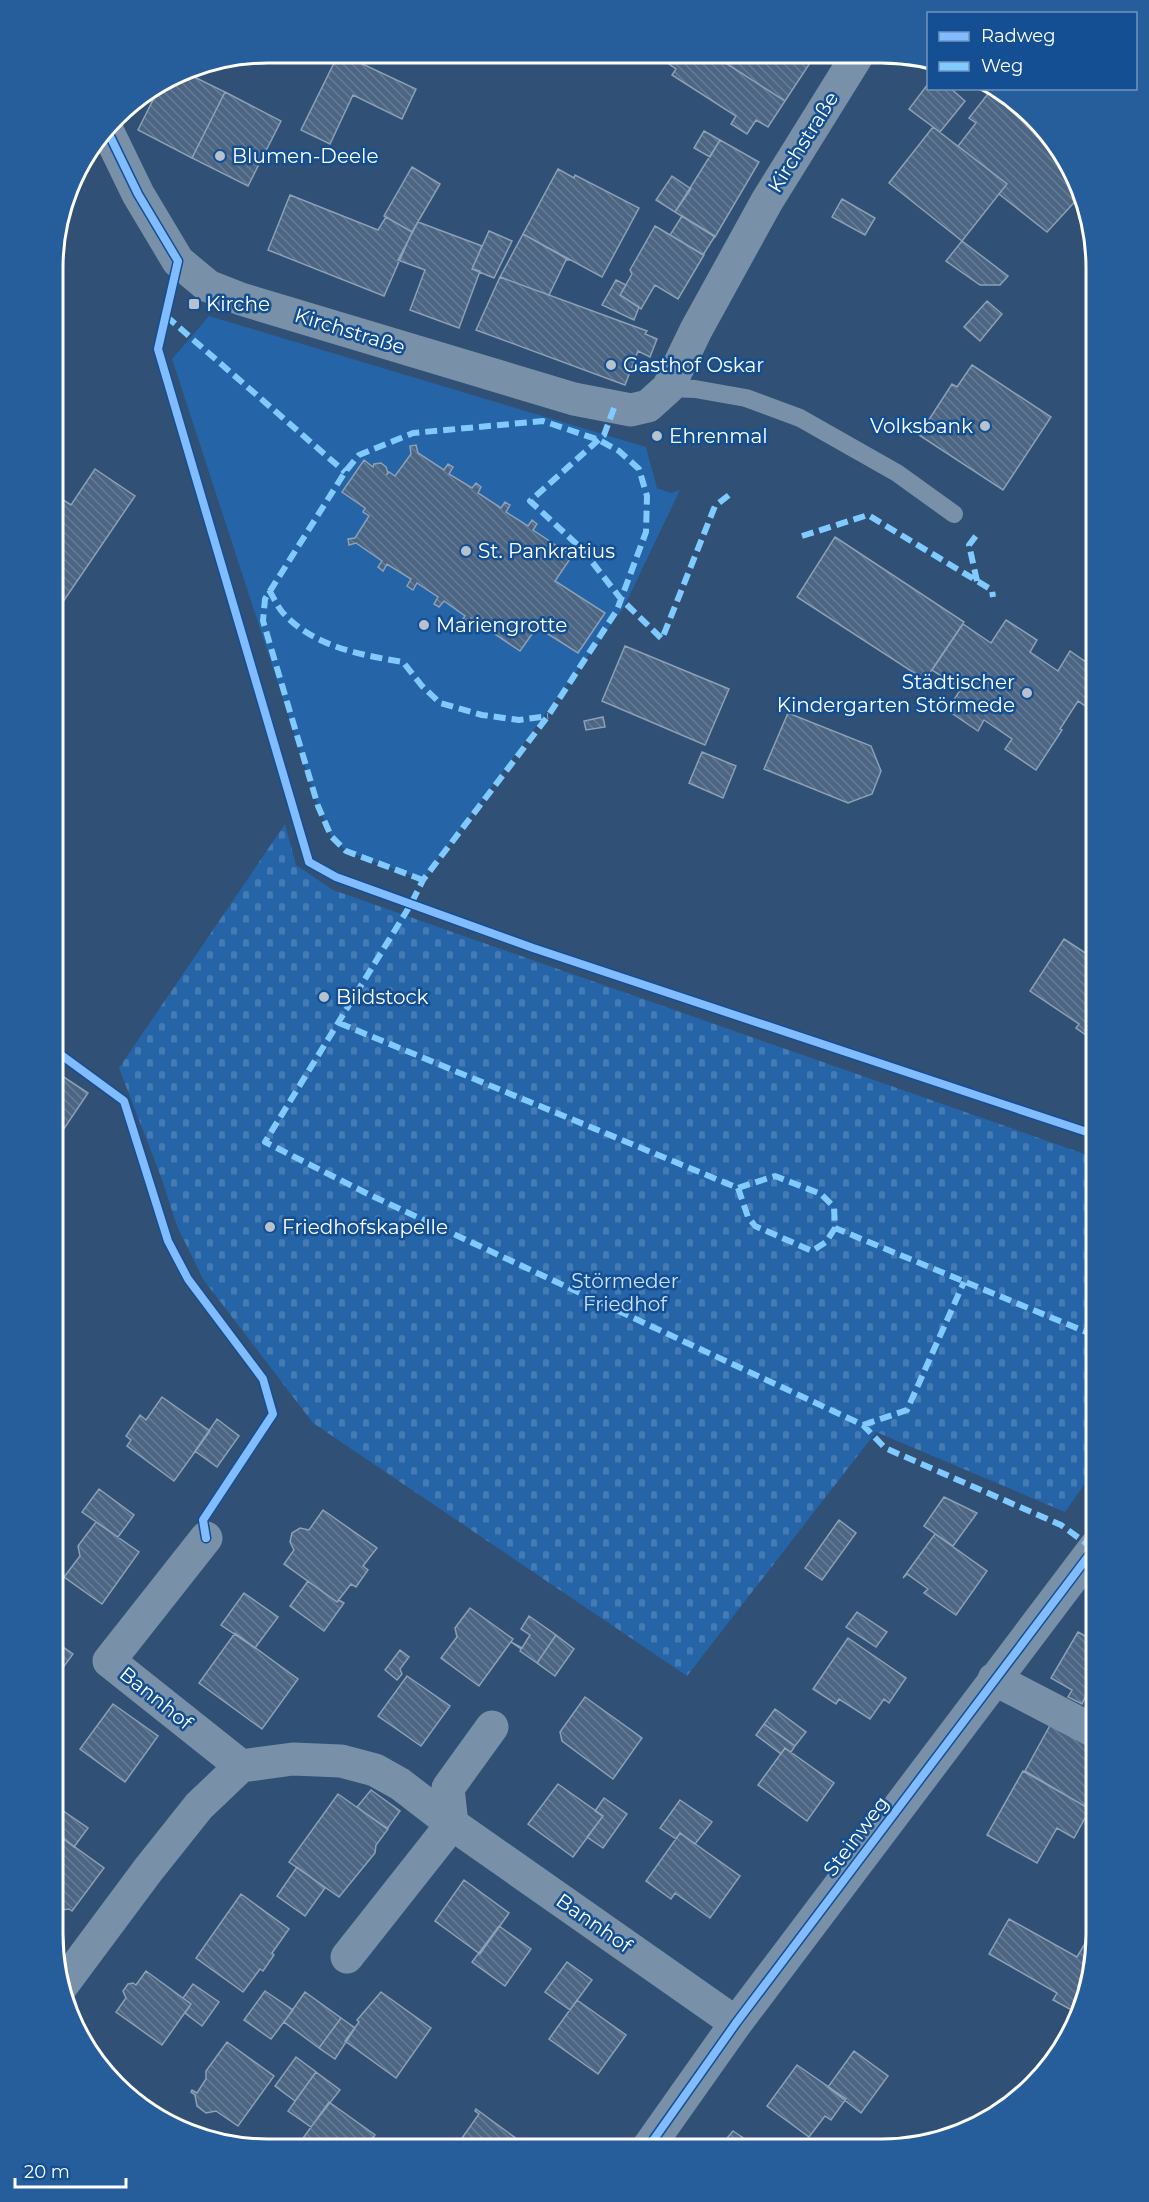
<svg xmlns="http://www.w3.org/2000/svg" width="1149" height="2202" viewBox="0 0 1149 2202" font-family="Montserrat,sans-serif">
	<defs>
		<pattern id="cemetery-stones" width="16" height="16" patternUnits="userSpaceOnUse" patternTransform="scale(1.5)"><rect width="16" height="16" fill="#2464a7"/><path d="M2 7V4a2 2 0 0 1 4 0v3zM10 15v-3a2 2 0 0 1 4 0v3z" fill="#457bb4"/></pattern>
		<pattern id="building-back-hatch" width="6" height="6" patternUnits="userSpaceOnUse" patternTransform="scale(1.5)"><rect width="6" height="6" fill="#4b6583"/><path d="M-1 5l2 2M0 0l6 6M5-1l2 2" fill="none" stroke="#667c96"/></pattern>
	</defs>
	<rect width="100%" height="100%" fill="#305075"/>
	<path fill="#2464a7" d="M209 316 646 447 657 488 671 493 680 490 624 607 423 880 346 851 331 836 318 806 172 359Z"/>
	<path fill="url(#cemetery-stones)" d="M285 824 296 865 333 890 1096 1158V1468L1065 1512 876 1432 687 1676 313 1423 203 1279 177 1226 161 1177 119 1068Z"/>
	<path fill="url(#building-back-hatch)" stroke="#8ca0b6" stroke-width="1.5" d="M339 53 416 89 402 119 353 95 330 144 301 130Z
		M658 55H713L785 101 768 127 756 120 747 134 731 124 736 116 672 75 676 69 657 56Z
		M713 55 799 56 810 63 785 101Z
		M182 71 225 92 192 158 138 130 161 84Z
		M928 84V88H950L965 101 940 132 909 109Z
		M991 90 1017 103 1026 110 1082 194 1047 232 999 194 1007 184 958 146 976 123 969 118Z
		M225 92 281 121 248 186 192 158Z
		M933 127 1007 184 962 241 889 183Z
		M704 131 720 140 710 157 694 148Z
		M720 140 759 162 715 237 675 212Z
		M412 167 440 184 412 232 384 216Z
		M558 169 574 178 575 175 639 208 602 277 523 234Z
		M672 176 691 189 675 212 656 200Z
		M290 195 378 230 386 217 412 232 384 296 268 250Z
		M842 199 875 218 865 235 832 217Z
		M682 216 715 236 703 255 670 235Z
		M418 222 482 246 472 269 480 271 459 328 410 310 425 270 398 260Z
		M655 226 704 255 678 299 655 285 641 309 620 295 632 274 630 270Z
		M489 231 512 241 494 278 472 269Z
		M523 234 569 260H566L549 295 500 277Z
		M962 241 1008 276 1000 285H980L946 261Z
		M500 277 647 331 645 334 657 339 650 357 638 351 625 385 476 330Z
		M616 280 626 285 620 295 639 307 634 320 602 305Z
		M987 301 1002 314 980 341 964 327Z
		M972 365 1051 417 1003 490 919 435 952 384 957 387Z
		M416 445 418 453 444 470 448 464 453 467 449 474 472 488 476 483 481 487 478 493 501 508 505 502 510 505 506 512 528 526 532 520 537 524 533 530 572 556 555 581 605 613 578 653 537 627 520 651 471 618 467 625 461 621 465 616 444 601 439 607 434 604 438 597 417 583 413 590 407 586 411 579 387 564 383 571 378 567 382 561 356 543 349 545 348 539 355 538 369 516 363 512 365 508 342 492 364 460 373 467 374 464 381 463 386 467 388 473 386 475 389 472 395 476 411 454 410 446Z
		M95 469 135 496 54 615V494L71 505Z
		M835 537 964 622 925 680 797 597Z
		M1006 620 1037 640 1030 652 1058 671 1070 651 1096 669V696L1088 708 1078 701 1060 729 1062 730 1036 770 1005 749 1012 739 984 720 978 731 947 710 961 689 932 670 963 624 991 643Z
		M625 646 729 689 705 745 602 701Z
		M788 713 871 746 881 771 872 794 848 803 764 769Z
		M603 717 605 727 586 730 584 721Z
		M702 752 736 766 723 798 689 783Z
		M1064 939 1096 960V1042L1076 1028 1079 1024 1030 991Z
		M53 1070 88 1093 53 1145Z
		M162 1397 210 1431 174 1481 127 1446 131 1440 126 1436 140 1415 146 1420Z
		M217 1419 239 1436 217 1467 195 1451Z
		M99 1489 134 1515 118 1537 82 1512Z
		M944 1497 977 1513 953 1546 924 1526Z
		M323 1510 377 1548 363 1566 368 1570 356 1587 351 1584 337 1602 284 1564 294 1550 290 1542 292 1533 300 1528 309 1530Z
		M839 1520 856 1533 822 1580 805 1568Z
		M96 1522 139 1552 102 1604 64 1577 80 1556 78 1546Z
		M935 1534 987 1571 956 1615 924 1593 928 1589 907 1574 903 1578Z
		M308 1581 337 1602 339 1600 344 1603 324 1631 290 1606Z
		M244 1593 278 1617 255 1648 221 1625Z
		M470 1608 513 1639 479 1686 441 1658 457 1637 455 1628Z
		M857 1612 887 1632 876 1647 846 1627Z
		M529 1616 556 1635 537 1663 520 1651 521 1649 511 1642 522 1648 530 1635 521 1629Z
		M1078 1632 1096 1642V1704L1085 1697 1082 1704 1068 1697 1072 1690 1051 1678Z
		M235 1633 298 1679 262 1729 199 1683Z
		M556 1635 574 1649 555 1676 537 1663Z
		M848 1638 906 1678 889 1703 884 1699 870 1719 839 1699 836 1704 813 1689Z
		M53 1640 73 1654 53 1681Z
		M400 1650 409 1657 400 1669 402 1674 397 1680 385 1670Z
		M407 1676 450 1706 421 1746 378 1716Z
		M585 1697 642 1738 613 1779 562 1741 560 1732Z
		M113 1704 158 1736 125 1782 80 1749Z
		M775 1709 806 1732 795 1746 764 1724Z
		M1053 1720 1096 1743V1813L1025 1771Z
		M764 1724 795 1746 791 1752 785 1748 781 1754 756 1735Z
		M785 1748 834 1783 807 1821 758 1785Z
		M1023 1771 1090 1809 1074 1838 1057 1828 1037 1863 987 1835Z
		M558 1784 603 1816 573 1857 528 1824Z
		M371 1790 400 1811 387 1829 357 1807Z
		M338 1794 388 1829 376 1845 375 1853 339 1897 289 1862Z
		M604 1798 627 1814 603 1848 587 1837 603 1816 595 1811Z
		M680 1800 712 1822 695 1844 680 1833 676 1839 660 1828Z
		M53 1804 88 1828 74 1847 57 1834 53 1841Z
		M680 1833 740 1876 710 1918 675 1893 671 1899 646 1881Z
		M57 1834 104 1868 72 1911 69 1909 62 1910 54 1904 53 1897V1841Z
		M297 1867 325 1888 305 1916 277 1896Z
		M464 1880 509 1913 480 1954 435 1921Z
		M241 1894 289 1929 272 1953 274 1955 263 1971 260 1969 243 1992 196 1958Z
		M1009 1919 1077 1957 1093 1930 1096 1931V1949L1081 2015 1053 2000 1057 1993 989 1954Z
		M499 1926 531 1949 505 1986 472 1962Z
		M567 1962 592 1980 570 2010 545 1992Z
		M146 1971 191 2004 162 2045 116 2012 126 1998 123 1991 128 1984 133 1983 136 1985Z
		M193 1984 219 2002 202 2026 185 2013 191 2004 183 1998Z
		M265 1991 293 2010 271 2039 244 2020Z
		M305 1992 341 2018 319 2048 284 2022Z
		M381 1992 431 2028 396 2078 345 2041 359 2022 357 2020Z
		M577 2000 626 2035 598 2074 549 2039Z
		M341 2018 355 2028 335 2059 319 2048Z
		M227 2042 274 2076 238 2126 216 2111 206 2113 197 2106 195 2095 191 2092 192 2090 197 2093 206 2079V2071Z
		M854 2051 888 2076 861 2113 828 2087Z
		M296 2057 316 2072 295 2101 275 2086Z
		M797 2065 846 2099 831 2120 825 2116 809 2137 767 2106Z
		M316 2072 340 2090 311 2127 288 2111Z
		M329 2102 375 2135 366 2148H296Z
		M476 2109 521 2142 516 2148H455L479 2114 475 2111Z
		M733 2131 760 2149H732L723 2143Z"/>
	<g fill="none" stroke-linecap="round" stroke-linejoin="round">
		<path stroke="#7890a8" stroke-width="18" d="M668 388 695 389 746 398 800 418 897 473 954 514"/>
		<path stroke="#7890a8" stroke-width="33" d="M107 130 138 194 178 261 208 286 241 299 574 399 631 410 648 406 668 388 696 330 767 201 857 56
			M206 1538 109 1661 241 1766
			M994 1679 1096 1732
			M347 1957 452 1824 448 1788 492 1727
			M61 1987 148 1870 199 1806 241 1766 293 1759 341 1761 375 1770 400 1784 452 1824 736 2023
			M647 2149 736 2023 1096 1546"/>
		<path stroke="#80caff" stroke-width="6" stroke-dasharray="12 6" stroke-linecap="butt" d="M166 316 345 472
			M614 408 604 435 530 501 582 549 621 599 662 639 715 506 729 495
			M802 536 868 515 992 590 993 597
			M977 581 969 545 979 532
			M269 590C274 598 278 608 284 614 315 647 361 655 403 662L422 686 440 703 482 715 519 720 548 716
			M423 880 346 851 331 836 318 806 263 621 265 599 345 472 359 455 413 433 543 421 599 440 619 451 639 469 647 496 646 532 617 610 548 716 423 880 411 904 265 1142 370 1195 863 1425 885 1448 1061 1525 1094 1549
			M339 1023 738 1188 775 1176 821 1194 834 1207 835 1228 1096 1336
			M738 1188 748 1217 755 1226 812 1251 826 1242 835 1228
			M863 1425 907 1410 964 1282"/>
		<g stroke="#134f92" stroke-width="11">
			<path id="cycleway" d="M107 130 138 194 178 261 158 349 309 862 336 877 533 948 1096 1135
				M53 1049 124 1101 168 1241 188 1279 263 1379 273 1414 203 1520 206 1538
				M647 2149 736 2023 1096 1546"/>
		</g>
		<use href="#cycleway" stroke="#80bcff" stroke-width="8"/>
	</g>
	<g fill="#b7c2cf" stroke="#134f92" stroke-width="2">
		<circle cx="220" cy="156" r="6"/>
		<rect x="188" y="298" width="12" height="12" rx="3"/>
		<circle cx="611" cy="365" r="6"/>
		<circle cx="985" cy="426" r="6"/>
		<circle cx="657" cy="436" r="6"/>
		<circle cx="466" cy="551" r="6"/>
		<circle cx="424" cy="625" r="6"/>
		<circle cx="1027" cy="693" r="6"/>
		<circle cx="324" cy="997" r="6"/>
		<circle cx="270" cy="1227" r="6"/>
	</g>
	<g text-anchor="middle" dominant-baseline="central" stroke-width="5" stroke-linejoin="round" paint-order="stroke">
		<g font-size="20" fill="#fff" stroke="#134f92">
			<text transform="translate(803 142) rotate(-58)">Kirchstraße</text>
			<text transform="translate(350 331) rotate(17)">Kirchstraße</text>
			<text transform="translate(156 1698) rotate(39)">Bannhof</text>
			<text transform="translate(856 1836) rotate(-53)">Steinweg</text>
			<text transform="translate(594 1923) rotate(35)">Bannhof</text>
		</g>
		<g font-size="20" fill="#fff" stroke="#134f92" text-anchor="start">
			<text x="232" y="156">Blumen-Deele</text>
			<text x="206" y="304">Kirche</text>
			<text x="623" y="365">Gasthof Oskar</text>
			<text x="973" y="426" text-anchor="end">Volksbank</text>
			<text x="669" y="436">Ehrenmal</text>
			<text x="478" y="551">St. Pankratius</text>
			<text x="436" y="625">Mariengrotte</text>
			<text x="1015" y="682" text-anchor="end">Städtischer<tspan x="1015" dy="23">Kindergarten Störmede</tspan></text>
			<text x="336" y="997">Bildstock</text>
			<text x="282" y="1227">Friedhofskapelle</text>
		</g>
		<g font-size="20" fill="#c7e1fc" stroke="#134f92">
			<text x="625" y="1281">Störmeder<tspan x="625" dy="23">Friedhof</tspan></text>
		</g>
	</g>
	<path d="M0 0H1149V2202H0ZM268 63H881A205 205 0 0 1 1086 268V1934A205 205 0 0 1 881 2139H268A205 205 0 0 1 63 1934V268A205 205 0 0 1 268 63Z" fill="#265d9b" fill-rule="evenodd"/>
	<path fill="none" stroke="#fff" stroke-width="3" d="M268 63H881A205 205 0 0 1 1086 268V1934A205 205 0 0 1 881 2139H268A205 205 0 0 1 63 1934V268A205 205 0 0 1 268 63Z"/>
	<rect x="927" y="12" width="210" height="78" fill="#134f92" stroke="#7195be" stroke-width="1.5"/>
	<rect x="939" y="32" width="30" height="9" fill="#80bcff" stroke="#7195be" stroke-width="1.5"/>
	<text x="981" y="42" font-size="18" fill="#ffffff">Radweg</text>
	<rect x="939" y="62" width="30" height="9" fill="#80caff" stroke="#7195be" stroke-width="1.5"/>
	<text x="981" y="72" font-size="18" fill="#ffffff">Weg</text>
	<path d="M15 2178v9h111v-9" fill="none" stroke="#ffffff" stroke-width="3"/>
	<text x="24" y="2178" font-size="18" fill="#ffffff" stroke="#134f92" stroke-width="4.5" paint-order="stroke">20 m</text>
</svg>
